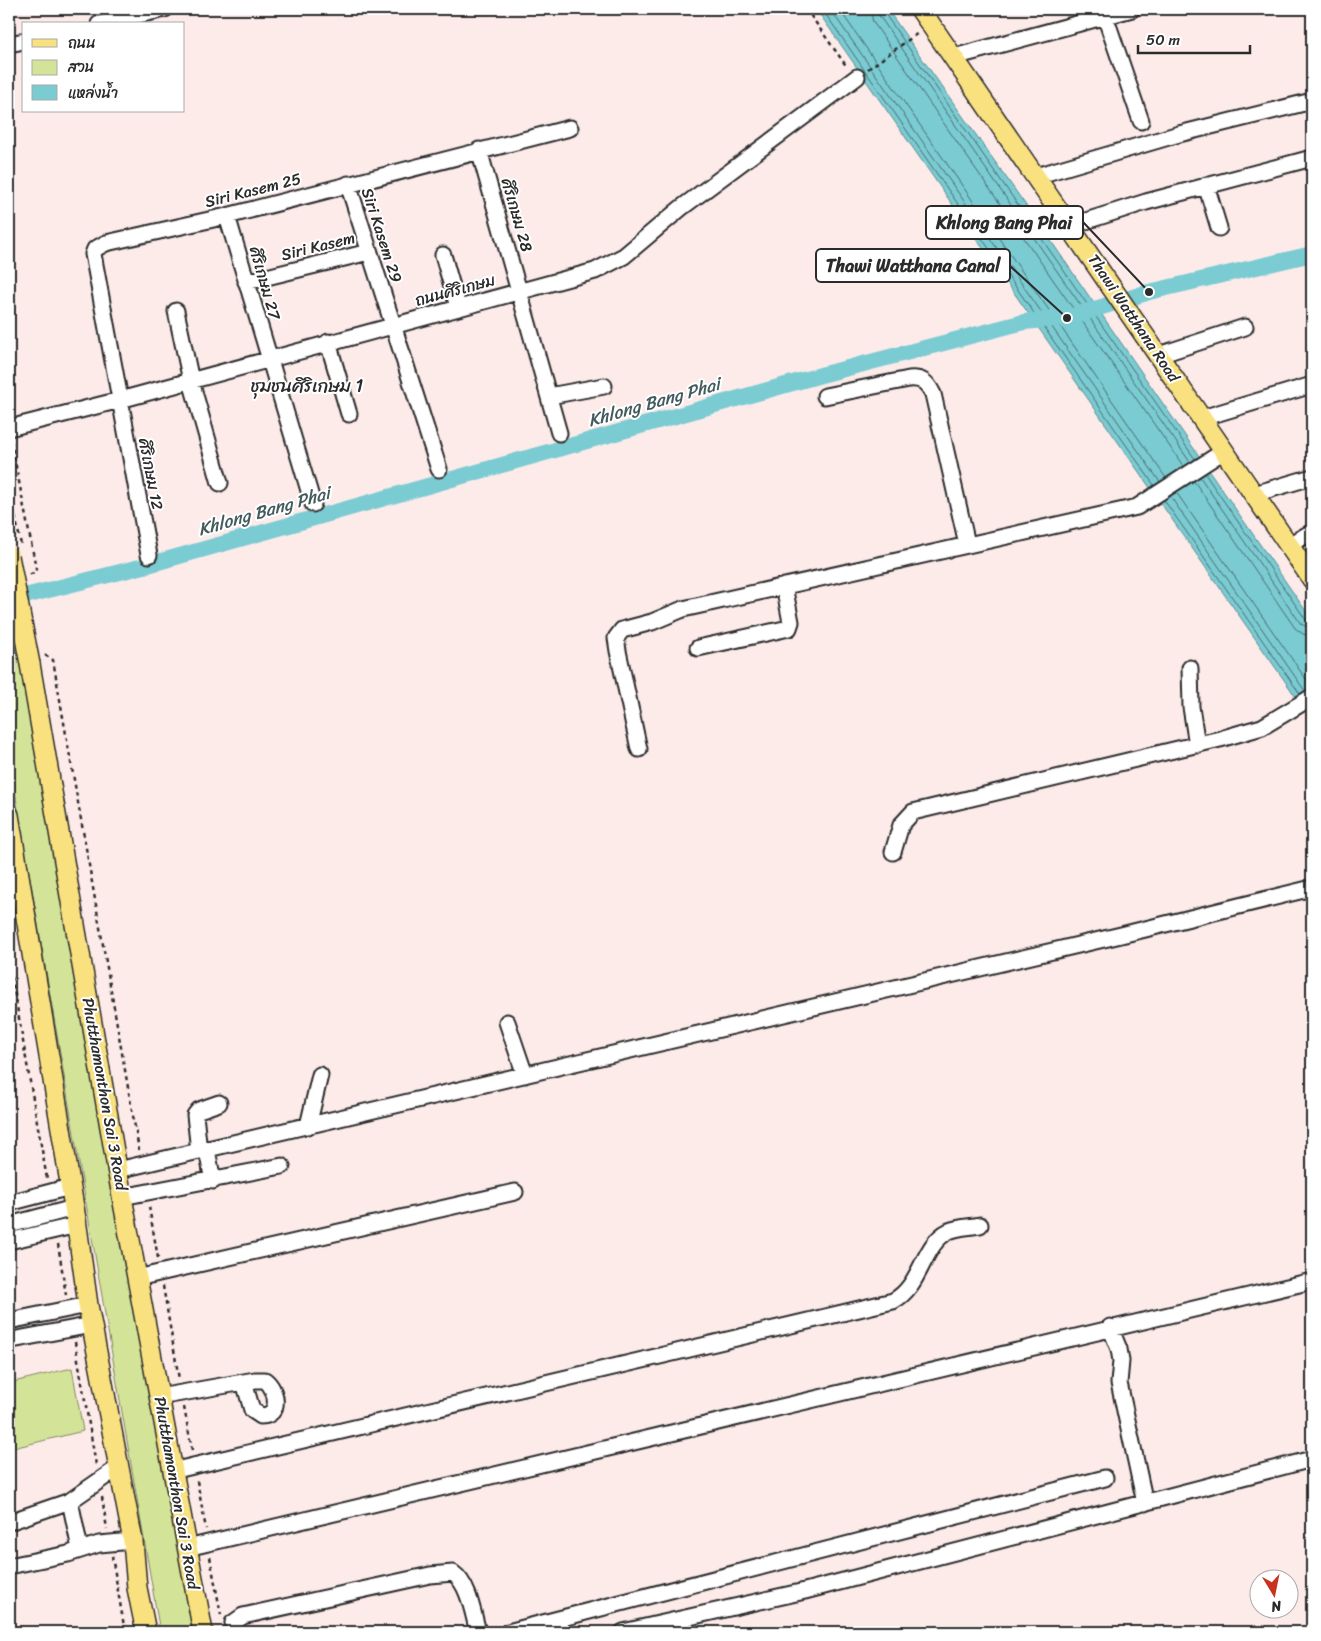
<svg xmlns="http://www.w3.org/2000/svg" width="1321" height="1641" viewBox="0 0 1321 1641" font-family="Sriracha,'Playpen Sans Thai',sans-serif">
	<rect width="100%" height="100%" fill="#fdebea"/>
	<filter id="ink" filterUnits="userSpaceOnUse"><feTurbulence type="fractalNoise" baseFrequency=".02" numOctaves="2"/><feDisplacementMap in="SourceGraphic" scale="10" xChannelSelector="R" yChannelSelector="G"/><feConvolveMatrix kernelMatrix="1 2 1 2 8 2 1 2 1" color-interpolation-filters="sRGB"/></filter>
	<g filter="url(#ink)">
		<path fill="#d3e498" stroke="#7f8862" d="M14 616 193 1632H160L9 757V617Z
			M72 1368 83 1431 9 1449V1383Z"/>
		<path fill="#7acbd2" stroke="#5a8b8f" d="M816 9H887L1051 241 1312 620V720Z"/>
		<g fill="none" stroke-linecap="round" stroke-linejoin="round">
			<path stroke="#4b6b6e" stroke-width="1" d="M822 9 1154 485
				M830 9 1160 482
				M839 9 1166 478
				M870 9 873 22 1184 467
				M877 9 880 17 1190 462
				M884 9 885 14 1195 459
				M1205 474 1306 620 1312 622
				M1200 477 1301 624 1312 629
				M1194 481 1295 628 1303 634 1312 636
				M1176 492 1312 688
				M1170 496 1305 691
				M1164 500 1300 694"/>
			<path stroke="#7acbd2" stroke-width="16" d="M9 600 144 566 821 375 1024 322 1067 318 1149 292 1312 254"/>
			<g stroke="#2b2b2b" stroke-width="19">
				<path id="minor" d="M1105 16 1141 121
					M99 24 165 9
					M9 44 24 41
					M954 57 1132 9
					M479 150 559 433
					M1036 176 1179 134 1312 101
					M348 184 439 469
					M1206 185 1219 228
					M227 216 313 504
					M1070 226 1146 202 1312 158
					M443 255 458 307
					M246 282 369 252
					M176 311 191 381 220 483
					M328 342 349 414
					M1159 355 1245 327
					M549 396 604 386
					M825 396 909 379C922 378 927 382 933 394L967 544
					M1202 418 1312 385
					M9 428 120 400 595 271 624 256 681 208 857 77
					M1254 494 1312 477
					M1289 545 1312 532
					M149 555 93 254 95 249 106 243 227 216 570 128
					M698 648 789 628 791 622 784 586
					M1190 668 1191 707 1197 745
					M639 749 618 651 616 638 622 630 652 622 683 609 1137 507 1224 451
					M893 852 901 825 913 812 1220 739 1262 727 1312 697
					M507 1022 525 1075
					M308 1126 320 1075
					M207 1150 213 1181
					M199 1151 195 1115 199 1110 219 1103
					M118 1170 1121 935 1312 888
					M122 1197 282 1166
					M9 1203 70 1187
					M9 1225 74 1208
					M9 1241 77 1225
					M137 1278 515 1192
					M9 1321 88 1305
					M1110 1327 1119 1349 1121 1361 1119 1383 1145 1503
					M12 1340 92 1325
					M159 1397 255 1380H265C277 1389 282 1416 261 1416L252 1410 244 1382
					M172 1471 893 1301C922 1286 922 1244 949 1231 958 1227 971 1227 980 1225
					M70 1501 80 1549
					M9 1522 70 1501 119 1467
					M187 1548 1312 1281
					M9 1566 68 1554 99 1544 133 1541
					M234 1632 233 1623 243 1616 430 1575 453 1573C469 1584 473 1614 478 1632
					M508 1632 1105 1478
					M623 1632 805 1591 1312 1459"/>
			</g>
			<g stroke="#2b2b2b" stroke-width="22">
				<path id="major" d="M920 9 1312 579
					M30 664 122 1197 203 1632
					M9 815 76 1219 88 1305 133 1541 137 1588 146 1632"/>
			</g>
			<path stroke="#2b2b2b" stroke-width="2.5" stroke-dasharray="4 4" stroke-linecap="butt" d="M806 9 847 67
				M868 69 918 33
				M11 441 36 568V572L28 575
				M45 655 53 660 139 1150
				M9 961 47 1179
				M149 1207 158 1258
				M58 1244 66 1295
				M163 1286 179 1379
				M75 1342 96 1465
				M184 1407 192 1450
				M197 1481 206 1529
				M102 1497 107 1529
				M112 1556 125 1632
				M210 1557 221 1615"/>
			<use href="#minor" stroke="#fff" stroke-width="15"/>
			<use href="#major" stroke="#fae180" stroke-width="19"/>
			<g stroke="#2b2b2b" stroke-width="22" stroke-linecap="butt">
				<path id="major-bridge" d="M9 556 30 664"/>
			</g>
			<path stroke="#2b2b2b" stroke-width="2.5" stroke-dasharray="4 4" stroke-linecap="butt" d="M9 485 21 545"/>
			<use href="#major-bridge" stroke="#fae180" stroke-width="19"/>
		</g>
	</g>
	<g text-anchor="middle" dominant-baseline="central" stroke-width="4" stroke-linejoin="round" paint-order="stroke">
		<g font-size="16" fill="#2b2b2b" stroke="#fff">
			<text transform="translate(253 190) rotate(-14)">Siri Kasem 25</text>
			<text transform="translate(517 215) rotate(74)">ศิริเกษม 28</text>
			<text transform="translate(382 235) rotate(72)">Siri Kasem 29</text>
			<text transform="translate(318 246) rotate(-14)">Siri Kasem</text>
			<text transform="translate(265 283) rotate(74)">ศิริเกษม 27</text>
			<text transform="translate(455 290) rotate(-15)">ถนนศิริเกษม</text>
			<text transform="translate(1134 318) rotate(56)">Thawi Watthana Road</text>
			<text transform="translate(151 474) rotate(79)">ศิริเกษม 12</text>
			<text transform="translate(105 1094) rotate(80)">Phutthamonthon Sai 3 Road</text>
			<text transform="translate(177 1493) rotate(80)">Phutthamonthon Sai 3 Road</text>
		</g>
		<g font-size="18" fill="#2b2b2b" stroke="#fff">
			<text x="307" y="386">ชุมชนศิริเกษม 1</text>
		</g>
		<g font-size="18" font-style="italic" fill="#435b5d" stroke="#fff">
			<text transform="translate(654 402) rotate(-16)">Khlong Bang Phai</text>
			<text transform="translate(264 511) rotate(-16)">Khlong Bang Phai</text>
		</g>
	</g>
	<path fill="none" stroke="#2b2b2b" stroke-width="2" d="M1149 292L1083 222M1067 318L1010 266"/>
	<g fill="#2b2b2b" stroke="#fff" stroke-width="2">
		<circle cx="1149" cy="292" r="5"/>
		<circle cx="1067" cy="318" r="5"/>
	</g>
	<g fill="#fff" stroke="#2b2b2b" stroke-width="2">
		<rect x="926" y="206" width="157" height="33" rx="5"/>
		<rect x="816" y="249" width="194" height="33" rx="5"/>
	</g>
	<g font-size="18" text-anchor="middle" font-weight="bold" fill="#2b2b2b">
		<text x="1004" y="229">Khlong Bang Phai</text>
		<text x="913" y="272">Thawi Watthana Canal</text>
	</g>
	<rect width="1321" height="1641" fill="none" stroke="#fff" stroke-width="30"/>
	<rect x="15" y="15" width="1291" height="1611" fill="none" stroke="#2b2b2b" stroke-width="2" filter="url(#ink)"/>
	<rect x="22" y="22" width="162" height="90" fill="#ffffff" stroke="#aaaaaa"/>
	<rect x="32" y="39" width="25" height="8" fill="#fae180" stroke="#aaaaaa"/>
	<text x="68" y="48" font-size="15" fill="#2b2b2b">ถนน</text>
	<rect x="32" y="60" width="25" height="15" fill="#d3e498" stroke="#aaaaaa"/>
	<text x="68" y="72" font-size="15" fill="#2b2b2b">สวน</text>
	<rect x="32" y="85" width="25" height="15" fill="#7acbd2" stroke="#aaaaaa"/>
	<text x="68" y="98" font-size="15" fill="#2b2b2b">แหล่งน้ำ</text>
	<g transform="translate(1274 1594) rotate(170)"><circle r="24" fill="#ffffff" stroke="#aaaaaa"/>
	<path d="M0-4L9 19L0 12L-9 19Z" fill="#c8321e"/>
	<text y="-8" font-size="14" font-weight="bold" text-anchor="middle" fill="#2b2b2b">N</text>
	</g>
	<path d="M1138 45v8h112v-8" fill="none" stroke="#2b2b2b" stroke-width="2.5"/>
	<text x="1146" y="45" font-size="15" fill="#2b2b2b" stroke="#ffffff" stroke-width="4" paint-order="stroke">50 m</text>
</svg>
